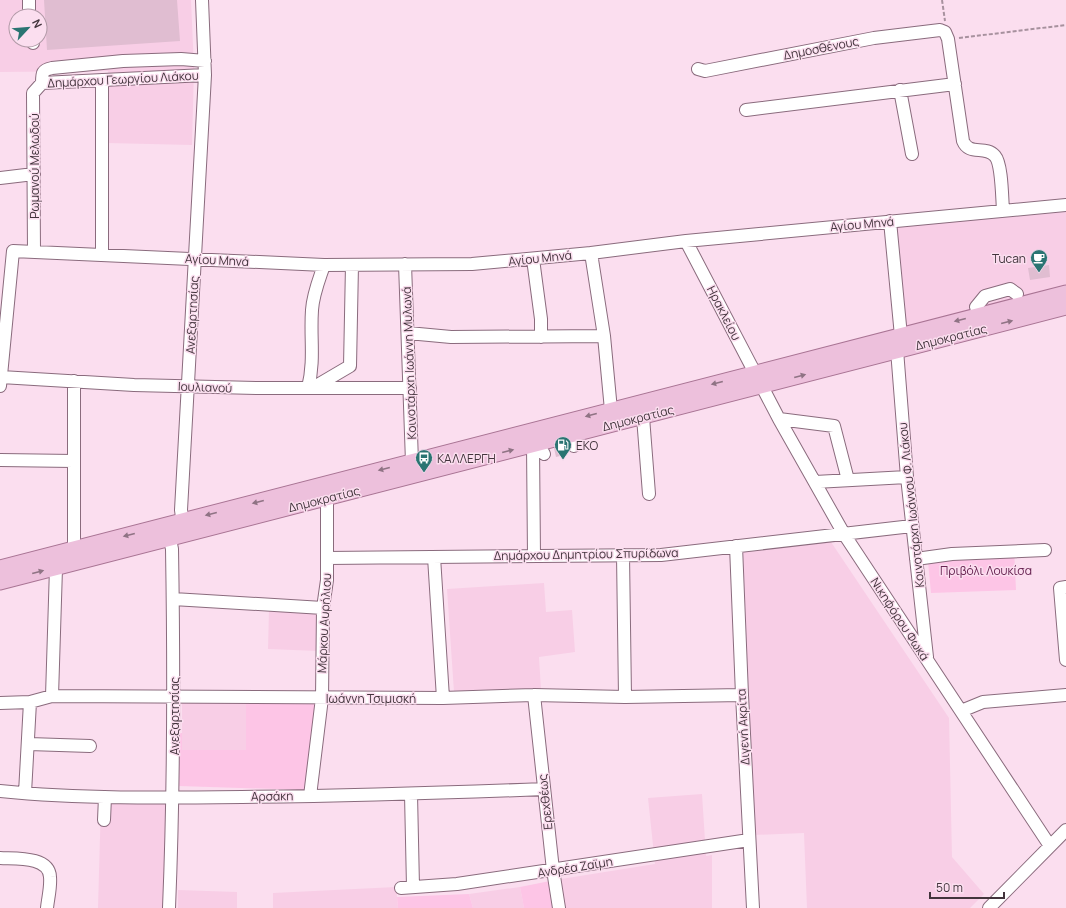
<svg xmlns="http://www.w3.org/2000/svg" width="1066" height="908" viewBox="0 0 1066 908" font-family="Manrope,sans-serif">
	<rect width="100%" height="100%" fill="#fbdeef"/>
	<path fill="#f8cee6" fill-rule="evenodd" d="M0 0H191L194 68 192 145 107 143 108 71 0 72ZM16 16H40V40H16Z
		M1066 212V290L905 331 896 227Z
		M831 542 949 718 952 857 984 894 970 908H807L804 833 754 835 743 550Z
		M544 583 546 612 572 610 575 652 539 657 541 690 454 692 447 589Z
		M269 610 320 612 319 651 268 649Z
		M182 703H246V750H182Z
		M702 794 706 856 712 855V908H565L561 879 655 864 648 798Z
		M101 802 168 803 163 908H98Z
		M396 887 398 908H273V893Z
		M520 887 524 908H473L469 894Z
		M178 890 237 892V908H178Z"/>
	<path fill="#fdc5e6" d="M1014 548 1016 590 931 593 927 551Z
		M246 703H317L306 790 179 786V733H182V750H246Z
		M550 881 554 908H524L520 887Z
		M469 894 473 908H398L397 897Z"/>
	<path fill="#e0bdd1" d="M44 0H177L180 41 47 50Z
		M1049 265 1050 277 1030 280 1028 268Z
		M566 445 568 454 556 457 554 448Z"/>
	<g fill="none" stroke-linecap="round" stroke-linejoin="round">
		<g stroke="#8a6b7d" stroke-width="14">
			<path id="minor" d="M29 0V16
				M33 40V43
				M698 69 705 71 874 38 940 30 945 32 948 39 963 141C969 156 985 145 995 156 1002 164 1002 198 1003 210
				M102 80V255
				M42 83C42 73 42 70 52 68L123 61 181 59 205 61
				M42 83 205 75
				M900 90 912 154
				M746 110 955 84
				M0 178 34 174
				M890 221 901 336
				M686 241 779 419 844 534 1050 846
				M34 252 33 93 42 83
				M591 253 604 336 611 410
				M533 259 541 319V337
				M405 264 412 462
				M976 307 985 296 1010 289 1017 294
				M408 333 451 337 604 336
				M897 350 907 477 927 657
				M1 377 134 385 259 388H410
				M0 386 13 251 324 265 472 264 591 253 686 241 1066 205
				M316 386 350 366 352 265
				M308 388C315 360 310 338 312 310 313 294 319 280 324 265
				M643 417 649 494
				M779 419 834 426 848 480
				M538 443 544 454
				M533 445 534 556
				M574 446 575 434
				M0 460 74 461
				M815 482 907 477
				M168 530 172 549C174 669 174 788 169 908
				M184 530 181 510 205 75 202 0
				M736 546 742 695 753 908
				M74 549V381
				M623 555 625 697
				M434 557 443 698
				M327 558 661 555 912 526
				M916 559 952 554 1045 550
				M1066 587 1060 588 1066 660
				M173 599 323 608
				M534 695 553 870 559 908
				M52 696 56 568
				M0 703 30 702 52 696 443 698 534 695 625 697 742 695
				M961 711 983 702 1066 695
				M29 744 90 746
				M0 791C80 799 161 798 242 797 342 796 443 793 544 789
				M25 793 30 702
				M411 794 413 887
				M310 796 322 698 323 608 327 580V498
				M104 820 105 797
				M0 858C15 859 49 856 50 877 51 887 48 898 47 908
				M401 888 457 884 749 840
				M989 908 1066 830"/>
		</g>
		<g stroke="#a97494" stroke-width="17">
			<path id="major" d="M0 568 1066 293
				M0 582 1066 307"/>
		</g>
		<path stroke="#a7919e" stroke-width="2" stroke-dasharray="4 2" stroke-linecap="butt" d="M942 0 945 21
			M959 38 1066 25"/>
		<use href="#minor" stroke="#fff" stroke-width="12"/>
		<use href="#major" stroke="#edc0dc" stroke-width="15"/>
	</g>
	<defs><path id="oneway-solid" d="M-6-.8H1V-3.2L6.5 0L1 3.2V.8H-6Z"/></defs>
	<g fill="#8f7384">
		<use href="#oneway-solid" transform="translate(960 320) rotate(166)"/>
		<use href="#oneway-solid" transform="translate(1007 322) rotate(-14)"/>
		<use href="#oneway-solid" transform="translate(800 376) rotate(-15)"/>
		<use href="#oneway-solid" transform="translate(717 383) rotate(166)"/>
		<use href="#oneway-solid" transform="translate(591 415) rotate(165)"/>
		<use href="#oneway-solid" transform="translate(508 451) rotate(-14)"/>
		<use href="#oneway-solid" transform="translate(384 469) rotate(166)"/>
		<use href="#oneway-solid" transform="translate(258 502) rotate(166)"/>
		<use href="#oneway-solid" transform="translate(211 514) rotate(166)"/>
		<use href="#oneway-solid" transform="translate(129 535) rotate(166)"/>
		<use href="#oneway-solid" transform="translate(38 572) rotate(-15)"/>
	</g>
	<defs>
		<g id="cafe-pin" transform="scale(0.9)"><path d="M0 17L-7.5 6A9.5 9.5 0 1 1 7.5 6Z" fill="#2a7472" stroke="#fbdeef"/><path d="M-5.5-4.5H6V0H3Q3 3.5 0 3.5H-2.5Q-5.5 3.5-5.5 0ZM3-3.2v2h1.7v-2ZM-6 4.5H4V6H-6Z" fill="#fff"/></g>
		<g id="fuel-pin" transform="scale(0.9)"><path d="M0 17L-7.5 6A9.5 9.5 0 1 1 7.5 6Z" fill="#2a7472" stroke="#fbdeef"/><path d="M-5.5-6h7V0h2V4h1.3V-2.5L3-4.5l.8-.8L6-3V5H2.5V1h-1V6h-7ZM-4.2-4.7v3.2H.2V-4.7Z" fill="#fff"/></g>
		<g id="bus-pin" transform="scale(0.9)"><path d="M0 17L-7.5 6A9.5 9.5 0 1 1 7.5 6Z" fill="#2a7472" stroke="#fbdeef"/><path d="M-5-6H5V4H4V6H2V4H-2V6H-4V4H-5ZM-3.5-4V0h7V-4ZM-3.5 1.2v1.5H-2V1.2ZM2 1.2v1.5H3.5V1.2Z" fill="#fff"/></g>
	</defs>
	<g fill-rule="evenodd">
		<use href="#cafe-pin" x="1039" y="258"/>
		<use href="#fuel-pin" x="563" y="445"/>
		<use href="#bus-pin" x="424" y="458"/>
	</g>
	<g text-anchor="middle" dominant-baseline="central" stroke-width="3" stroke-linejoin="round" paint-order="stroke">
		<g font-size="12" fill="#42343c" stroke="#fbdeef">
			<text transform="translate(821 48) rotate(-11)">Δημοσθένους</text>
			<text transform="translate(123 79) rotate(-3)">Δημάρχου Γεωργίου Λιάκου</text>
			<text transform="translate(34 166) rotate(-90)">Ρωμανού Μελωδού</text>
			<text transform="translate(862 224) rotate(-5)">Αγίου Μηνά</text>
			<text transform="translate(540 258) rotate(-6)">Αγίου Μηνά</text>
			<text transform="translate(217 260) rotate(3)">Αγίου Μηνά</text>
			<text transform="translate(724 313) rotate(63)">Ηρακλείου</text>
			<text transform="translate(192 315) rotate(-87)">Ανεξαρτησίας</text>
			<text transform="translate(951 337) rotate(-14)">Δημοκρατίας</text>
			<text transform="translate(409 363) rotate(-92)">Κοινοτάρχη Ιωάννη Μυλωνά</text>
			<text transform="translate(205 387) rotate(2)">Ιουλιανού</text>
			<text transform="translate(638 418) rotate(-14)">Δημοκρατίας</text>
			<text transform="translate(324 499) rotate(-14)">Δημοκρατίας</text>
			<text transform="translate(911 505) rotate(-96)">Κοινοτάρχη Ιωάννου Φ. Λιάκου</text>
			<text transform="translate(586 554) rotate(-1)">Δημάρχου Δημητρίου Σπυρίδωνα</text>
			<text transform="translate(900 619) rotate(57)">Νικηφόρου Φωκά</text>
			<text transform="translate(324 623) rotate(-87)">Μάρκου Αυρήλιου</text>
			<text x="371" y="698">Ιωάννη Τσιμισκή</text>
			<text transform="translate(174 716) rotate(-90)">Ανεξαρτησίας</text>
			<text transform="translate(743 727) rotate(-93)">Διγενή Ακρίτα</text>
			<text transform="translate(272 796) rotate(-1)">Αρσάκη</text>
			<text transform="translate(545 802) rotate(-96)">Ερεχθέως</text>
			<text transform="translate(575 867) rotate(-9)">Ανδρέα Ζαϊμη</text>
		</g>
		<g font-size="12" fill="#42343c" stroke="#fbdeef" text-anchor="start">
			<text x="1026" y="258" text-anchor="end">Tucan</text>
			<text x="576" y="445">EKO</text>
			<text x="437" y="458">ΚΑΛΛΕΡΓΗ</text>
		</g>
		<g font-size="12" fill="#682452" stroke="#fbdeef">
			<text x="986" y="570">Πριβόλι Λουκίσα</text>
		</g>
	</g>
	<g transform="translate(28 28) rotate(64)"><circle r="19" fill="#fbdeef" stroke="#b19aa7"/>
	<path d="M0-3L7 15L0 10L-7 15Z" fill="#2a7472"/>
	<text y="-6" font-size="11" font-weight="bold" text-anchor="middle" fill="#42343c">N</text>
	</g>
	<path d="M930 892v6h74v-6" fill="none" stroke="#42343c" stroke-width="2"/>
	<text x="936" y="892" font-size="12" fill="#42343c" stroke="#fbdeef" stroke-width="3" paint-order="stroke">50 m</text>
</svg>
